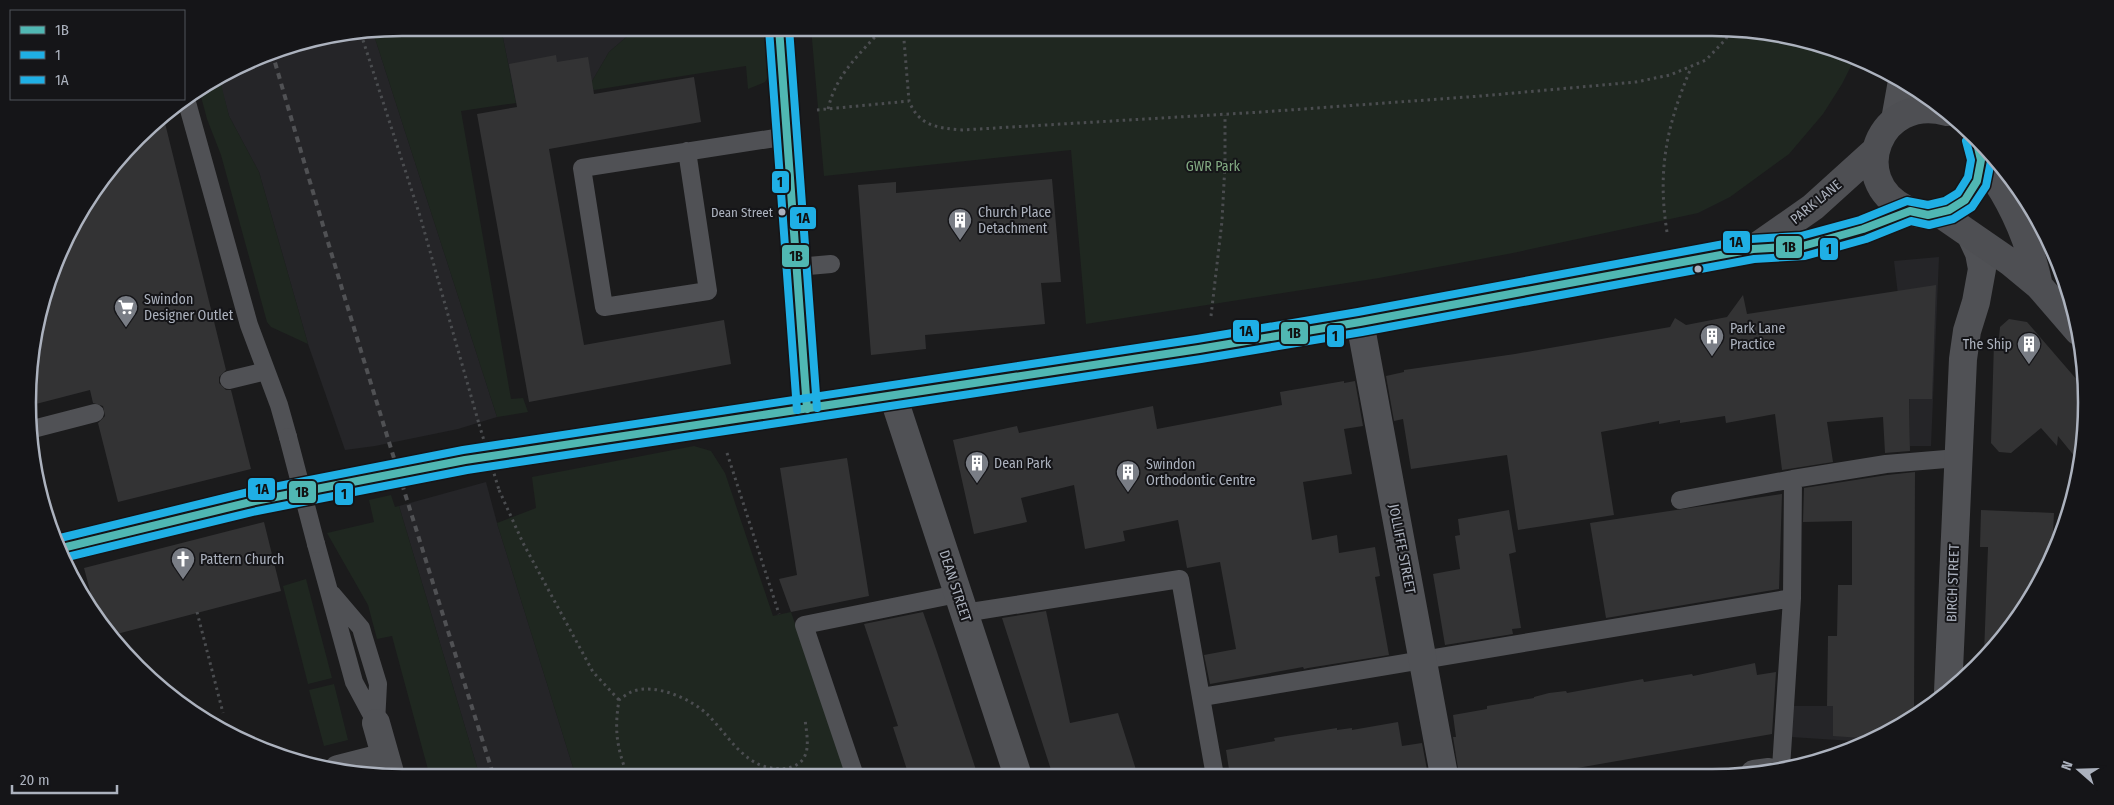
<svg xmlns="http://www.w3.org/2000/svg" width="2114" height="805" viewBox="0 0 2114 805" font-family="'Fira Sans Condensed',sans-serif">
	<rect width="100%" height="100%" fill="#1b1b1c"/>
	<path fill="#252528" d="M501 28H637L609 52 591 83 594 90 516 103Z
		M373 32 497 417 458 429 375 446 345 450 308 344 259 172 229 116 218 76 282 47Z
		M1939 257 1931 446H1910L1909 388 1894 261Z
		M486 482 497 523 576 777H480L399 506Z
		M1792 706H1833L1922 708 1877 739 1868 742 1791 737Z"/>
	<path fill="#1f2720" d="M403 28H501L516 103 461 111 511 399 523 398 528 412 497 417 373 32Z
		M637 28H770L771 72 765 82 748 89 746 66 594 90 591 83 609 52Z
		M811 28H1711L1809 40 1855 58 1842 84 1823 114 1789 154 1730 197 1698 213 1513 253 1379 278 1086 324 1071 150 824 176Z
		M219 76 229 116 259 172 308 344 271 327 267 322 221 155 207 119 199 89Z
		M694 446 711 451 725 473 773 616 791 612 847 776 576 777 497 523 536 508 532 477Z
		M391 495 395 507 399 506 480 777H430L392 636 377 639 368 605 327 533 374 522 369 500Z
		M306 579 332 678 308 684 283 586Z
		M334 684 348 740 324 746 309 690Z"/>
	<path fill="#333334" d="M556 55 557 62 588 57 594 94 694 77 701 122 549 149 584 345 724 320 731 364 529 402 477 114 517 107 509 64Z
		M163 115 226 370 219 377V383L226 390H231L251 469 118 502 98 423 105 416 103 406 93 403 90 390 32 405 31 353 48 282 78 215 155 120Z
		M1052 179 1061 282 1041 283 1045 324 925 335 926 349 871 355 858 185 896 182V193Z
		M1936 285 1932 399H1909L1910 451 1885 453 1883 417 1827 422 1833 462 1782 470 1775 414 1726 423 1725 416 1680 423V420L1659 424V421L1601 432 1614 515 1518 530 1507 455 1411 469 1403 419 1394 421 1386 376 1404 372V370L1515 354 1670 327 1675 318 1686 325 1727 317 1743 295 1747 314Z
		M2009 319 2027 322 2084 388 2086 427 2080 463 2058 436 2057 446 2041 428 2011 453 1999 452 1991 443 1994 342 1999 338 2000 327Z
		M1344 381V383L1355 381 1363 426 1344 429 1352 474 1303 482 1312 540 1337 535 1339 553 1375 547 1380 576 1375 577 1389 655 1308 668 1304 669 1303 667 1210 684 1204 655 1236 649 1220 562 1187 568 1178 520 1123 531 1125 541 1085 549 1074 485 1021 498 1027 522 974 534 953 440 1017 426 1019 433 1153 406 1157 429 1282 405 1280 392Z
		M847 458 869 596 791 612 779 579 797 575 780 468Z
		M1915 472 1914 715 1876 739 1833 736V706H1827L1828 636H1837L1838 585H1852V521L1803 522 1804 488 1887 475Z
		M1782 494 1779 589 1606 618 1590 523Z
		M1509 510 1516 552 1509 554 1521 628 1512 629 1513 634 1445 645 1433 574 1460 569 1455 536 1460 535 1458 519Z
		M1981 510 2054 513 2052 552 2036 590 1984 654 1988 547H1980Z
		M264 522 281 591 113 635 97 617 84 568Z
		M1046 611 1070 723 1118 713 1138 776H1053L1002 618Z
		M923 612 937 652 978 776H909L893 727 898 726 864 624Z
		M1755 663 1757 675 1776 672 1772 734 1537 775H1459L1453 737H1456L1453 715 1487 709V706L1534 698V697L1549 693 1566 691 1567 693 1643 679 1644 682 1692 674 1693 676Z
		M1398 722 1402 746 1422 743 1428 775 1230 776 1226 750 1275 741 1274 738 1337 728V730L1352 728V730Z"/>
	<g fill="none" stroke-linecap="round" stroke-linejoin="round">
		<path stroke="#4b4d50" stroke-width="3" stroke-dasharray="2.5 4" stroke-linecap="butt" d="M903 28 909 101C919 126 937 128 962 130L1262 112 1481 96 1636 82 1670 75 1706 60 1726 39 1730 30
			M361 34 420 216 479 424
			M828 109C836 74 860 54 883 28
			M817 110 909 101
			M1667 232C1657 170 1667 124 1691 68
			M1211 316 1222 221 1225 164V115
			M727 453 779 614
			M499 490 523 543 593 672 619 700
			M197 612 223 713
			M628 777C617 748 614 731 619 700 623 697 627 694 631 692 654 682 692 699 708 715 724 731 736 752 756 763 771 771 800 773 806 753 809 743 806 729 805 719"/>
		<path stroke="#505155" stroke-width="18" d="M186 99 249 325 279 405 288 437
			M687 151 708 291 604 307 582 168 788 136
			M797 267 831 264
			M229 380 266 371
			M33 429 95 413
			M1680 500 1793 479
			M316 544 354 682 376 723
			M332 594 361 628 363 635 378 684 376 723
			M964 613 1180 579 1215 776
			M1202 697 1792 598 1793 479 1886 464 1958 458
			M1781 768 1792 598
			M855 776 804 625 957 594"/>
		<path stroke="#505155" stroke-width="28" d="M779 28 807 409
			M1360 322 1444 775
			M893 396 1018 776
			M1948 692 1963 359 1967 331 1976 302 1982 269 1979 253 1972 238
			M376 723 391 776
			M338 769 385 757
			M1754 774 1769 772"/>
		<path stroke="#505155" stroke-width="28" d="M1895 120 1902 81"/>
		<path stroke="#4e4f53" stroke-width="28" d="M1947 112C1879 93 1846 180 1906 209 1913 213 1923 215 1931 215 1945 213 1959 207 1968 196 1981 180 1985 159 1976 139
			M1981 160C2011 197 2029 239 2039 286
			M1939 213 2010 262 2039 286 2078 331
			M1753 249 1813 207 1876 150
			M58 549 255 501 465 460 1199 349 1360 322 1753 249 1803 246 1863 229 1910 211"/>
		<path stroke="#505154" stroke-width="4" stroke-dasharray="6 5" stroke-linecap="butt" d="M272 52C342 295 418 536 494 777"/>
		<path stroke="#4b4d50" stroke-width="3" stroke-dasharray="2.5 4" stroke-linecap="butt" d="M479 424 499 490"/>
		<path stroke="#505155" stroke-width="18" d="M288 437 316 544"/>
		<g stroke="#151518" stroke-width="11">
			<path id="bus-1" d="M779 28 807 409
				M58 549 255 501 465 460 1199 349 1360 322 1753 249 1803 246 1863 229 1910 211 1928 215 1949 210 1965 200 1977 181 1981 160 1976 139"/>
		</g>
		<g stroke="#151518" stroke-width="11">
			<path id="bus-2" d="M769 29 797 410
				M63 558 257 511 467 470 1201 359 1362 332 1754 259 1805 256 1866 239 1911 221 1929 225 1953 219 1972 207 1986 186 1991 161 1989 151"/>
		</g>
		<g stroke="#151518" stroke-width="11">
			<path id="bus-3" d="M789 28 817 408
				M56 539 253 491 463 450 1197 339 1358 312 1751 239 1801 236 1860 220 1907 201 1928 205 1945 201 1958 193 1968 177 1971 160 1966 141"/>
		</g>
		<use href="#bus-1" stroke="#50b7b3" stroke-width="8"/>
		<use href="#bus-2" stroke="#1fafe5" stroke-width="8"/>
		<use href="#bus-3" stroke="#1fafe5" stroke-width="8"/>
	</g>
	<defs>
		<g id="building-pin" transform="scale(1.25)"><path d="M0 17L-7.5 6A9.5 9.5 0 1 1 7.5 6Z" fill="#797d85" stroke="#151518"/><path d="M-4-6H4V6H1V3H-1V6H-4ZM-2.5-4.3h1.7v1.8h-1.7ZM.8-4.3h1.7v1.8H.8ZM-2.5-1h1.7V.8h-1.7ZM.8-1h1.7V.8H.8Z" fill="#fff"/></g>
		<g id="supermarket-pin" transform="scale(1.25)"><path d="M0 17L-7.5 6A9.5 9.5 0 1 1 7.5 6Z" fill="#797d85" stroke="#151518"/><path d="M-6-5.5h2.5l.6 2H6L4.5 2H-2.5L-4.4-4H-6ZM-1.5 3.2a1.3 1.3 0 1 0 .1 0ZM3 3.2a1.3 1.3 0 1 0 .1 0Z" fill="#fff"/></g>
		<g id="church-pin" transform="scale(1.25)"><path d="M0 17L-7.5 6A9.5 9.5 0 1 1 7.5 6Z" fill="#797d85" stroke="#151518"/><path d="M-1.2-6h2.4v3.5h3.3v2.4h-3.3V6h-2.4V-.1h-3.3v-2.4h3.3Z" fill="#fff"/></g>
	</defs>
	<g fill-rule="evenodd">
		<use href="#building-pin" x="960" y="220"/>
		<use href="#supermarket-pin" x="126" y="307"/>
		<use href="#building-pin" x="1712" y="336"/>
		<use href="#building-pin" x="2029" y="344"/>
		<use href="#building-pin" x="977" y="463"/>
		<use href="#building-pin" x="1128" y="472"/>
		<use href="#church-pin" x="183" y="559"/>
	</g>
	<g fill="#acb2be" stroke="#151518" stroke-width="2">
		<circle cx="782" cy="212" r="4.5"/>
		<circle cx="1698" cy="269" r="4.5"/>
	</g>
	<g text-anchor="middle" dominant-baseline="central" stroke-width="4" stroke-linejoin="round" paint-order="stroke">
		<g font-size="13" fill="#acb2be" stroke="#151518" text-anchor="end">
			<text x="773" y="212">Dean Street</text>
		</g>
		<g font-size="14" fill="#82aa82" stroke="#151518">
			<text x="1213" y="166">GWR Park</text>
		</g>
		<g font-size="14" fill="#acb2be" stroke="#151518">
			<text transform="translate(1816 202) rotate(-39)">PARK LANE</text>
			<text transform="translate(1402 549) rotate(79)">JOLLIFFE STREET</text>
			<text transform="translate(1953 583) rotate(-88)">BIRCH STREET</text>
			<text transform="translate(955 586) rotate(72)">DEAN STREET</text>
		</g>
		<g font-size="14" fill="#acb2be" stroke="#151518" text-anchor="start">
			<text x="978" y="212">Church Place<tspan x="978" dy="16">Detachment</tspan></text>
			<text x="144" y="299">Swindon<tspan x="144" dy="16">Designer Outlet</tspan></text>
			<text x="1730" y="328">Park Lane<tspan x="1730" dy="16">Practice</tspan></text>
			<text x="2012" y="344" text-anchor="end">The Ship</text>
			<text x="994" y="463">Dean Park</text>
			<text x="1146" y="464">Swindon<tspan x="1146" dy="16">Orthodontic Centre</tspan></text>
			<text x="200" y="559">Pattern Church</text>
		</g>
	</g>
	<path d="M0 0H2114V805H0ZM402 36H1712A366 366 0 0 1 2078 402V403A366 366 0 0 1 1712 769H402A366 366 0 0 1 36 403V402A366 366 0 0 1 402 36Z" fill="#151518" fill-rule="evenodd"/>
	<path fill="none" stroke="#acb2be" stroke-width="2.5" d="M402 36H1712A366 366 0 0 1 2078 402V403A366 366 0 0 1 1712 769H402A366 366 0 0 1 36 403V402A366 366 0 0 1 402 36Z"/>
	<g stroke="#151518" stroke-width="2">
		<rect x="771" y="170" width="19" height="24" rx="5" fill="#1fafe5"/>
		<rect x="789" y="206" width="28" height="24" rx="5" fill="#1fafe5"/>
		<rect x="1722" y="230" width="29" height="24" rx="5" fill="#1fafe5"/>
		<rect x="1775" y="235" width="28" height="24" rx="5" fill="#50b7b3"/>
		<rect x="1819" y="237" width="20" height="24" rx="5" fill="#1fafe5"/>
		<rect x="781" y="244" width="29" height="24" rx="5" fill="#50b7b3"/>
		<rect x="1232" y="319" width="28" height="24" rx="5" fill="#1fafe5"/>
		<rect x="1280" y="321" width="29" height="24" rx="5" fill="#50b7b3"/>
		<rect x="1326" y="324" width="19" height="24" rx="5" fill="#1fafe5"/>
		<rect x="247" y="477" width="29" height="24" rx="5" fill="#1fafe5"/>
		<rect x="288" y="480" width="29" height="24" rx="5" fill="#50b7b3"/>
		<rect x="334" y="482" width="20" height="24" rx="5" fill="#1fafe5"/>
	</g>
	<g font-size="14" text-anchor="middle" font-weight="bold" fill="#111">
		<text x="780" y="187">1</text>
		<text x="803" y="223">1A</text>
		<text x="1736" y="247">1A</text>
		<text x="1789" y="252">1B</text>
		<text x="1829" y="254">1</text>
		<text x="796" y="261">1B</text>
		<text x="1246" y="336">1A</text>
		<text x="1294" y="338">1B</text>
		<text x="1335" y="341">1</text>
		<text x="262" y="494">1A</text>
		<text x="302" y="497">1B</text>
		<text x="344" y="499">1</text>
	</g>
	<rect x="10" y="10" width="175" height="90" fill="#151518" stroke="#51545a"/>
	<rect x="20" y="26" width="25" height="8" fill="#50b7b3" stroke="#51545a"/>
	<text x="55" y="35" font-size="15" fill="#acb2be">1B</text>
	<rect x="20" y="51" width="25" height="8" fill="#1fafe5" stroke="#51545a"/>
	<text x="55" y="60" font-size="15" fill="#acb2be">1</text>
	<rect x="20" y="76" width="25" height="8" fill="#1fafe5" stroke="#51545a"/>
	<text x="55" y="85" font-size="15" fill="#acb2be">1A</text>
	<g transform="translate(2079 770) rotate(290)" stroke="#151518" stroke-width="4" paint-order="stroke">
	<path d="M0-4L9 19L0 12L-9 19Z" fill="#acb2be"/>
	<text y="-8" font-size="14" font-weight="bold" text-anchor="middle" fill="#acb2be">N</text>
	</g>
	<path d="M12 785v8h105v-8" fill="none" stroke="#acb2be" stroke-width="2.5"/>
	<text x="20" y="785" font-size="15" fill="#acb2be" stroke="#151518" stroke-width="4" paint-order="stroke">20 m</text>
</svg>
